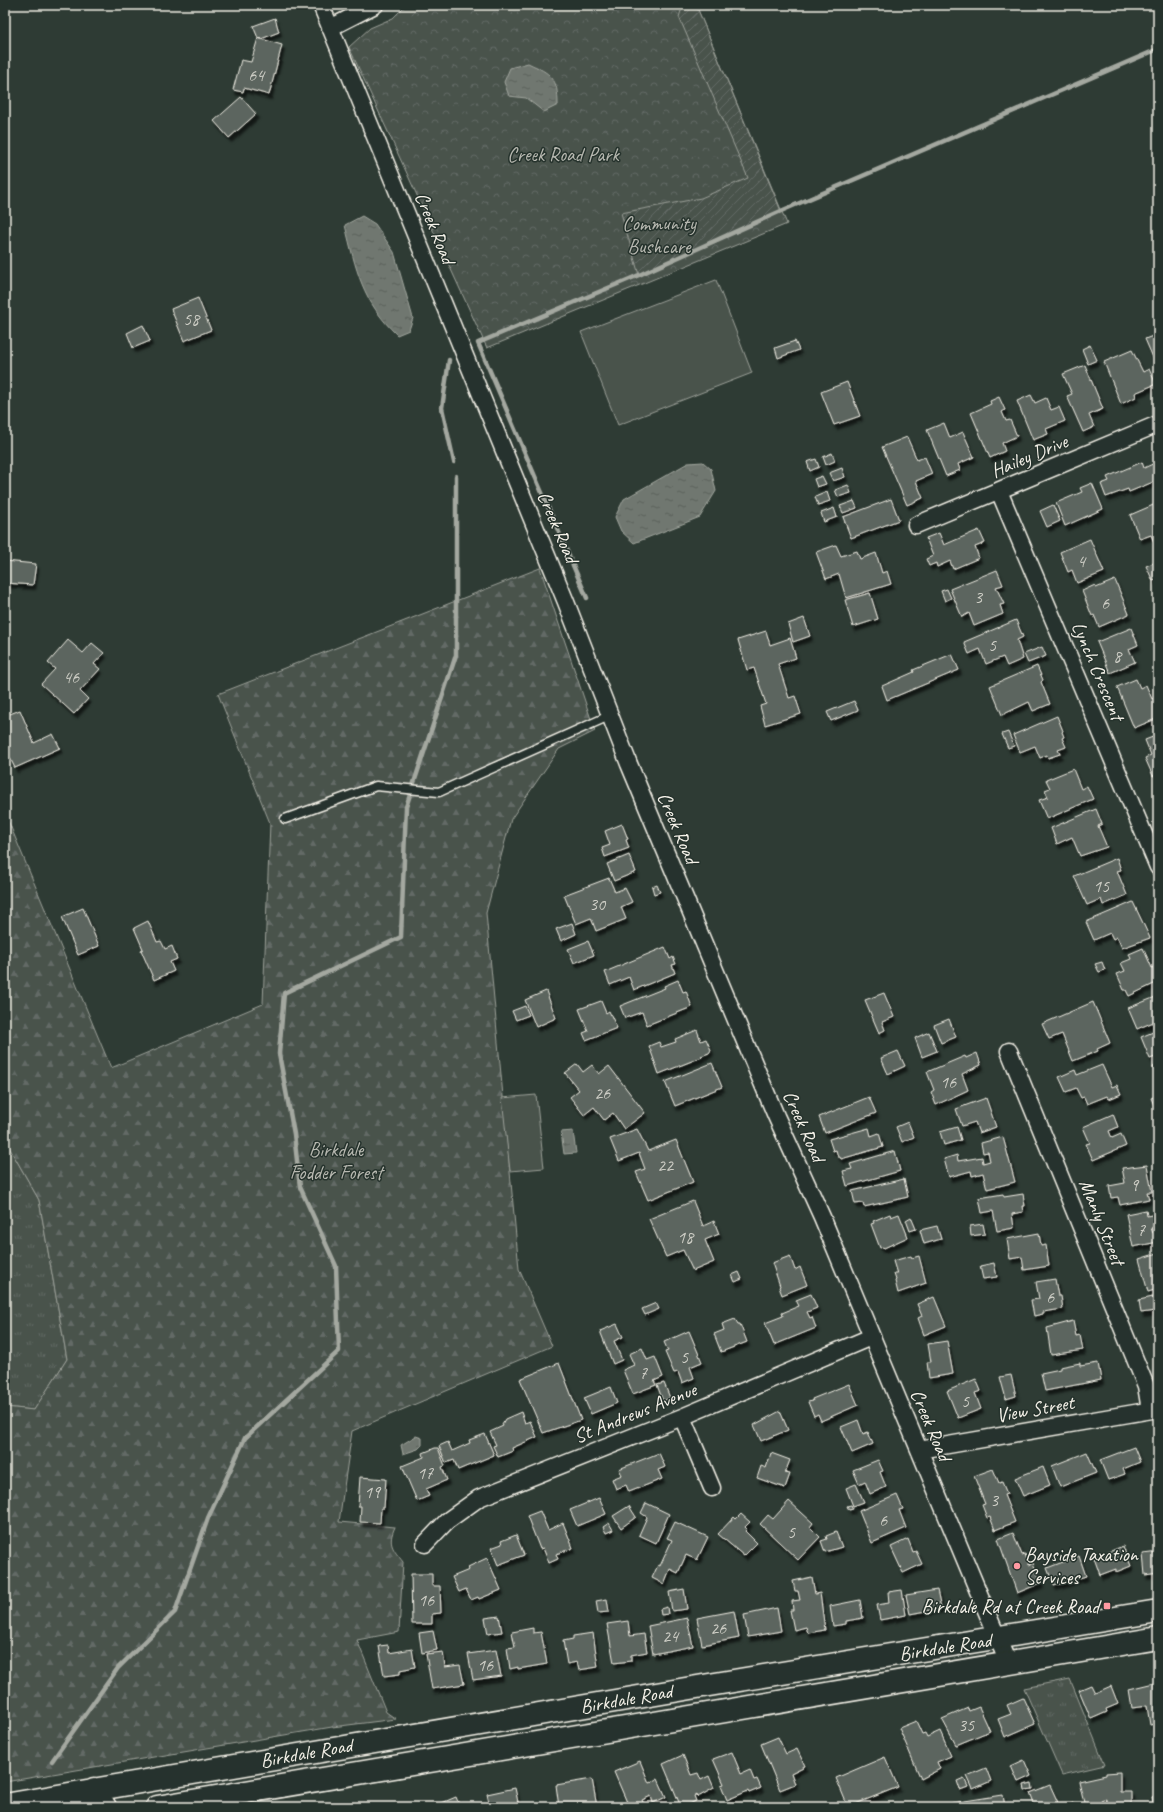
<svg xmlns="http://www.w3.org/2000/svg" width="1163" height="1812" viewBox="0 0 1163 1812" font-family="Caveat,sans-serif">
	<defs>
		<pattern id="grass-tufts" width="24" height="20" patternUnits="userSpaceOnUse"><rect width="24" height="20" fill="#48524c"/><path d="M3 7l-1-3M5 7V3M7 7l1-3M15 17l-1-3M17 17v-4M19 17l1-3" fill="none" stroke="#636b66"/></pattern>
		<pattern id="forest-firs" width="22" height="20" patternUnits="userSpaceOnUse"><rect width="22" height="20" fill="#48524c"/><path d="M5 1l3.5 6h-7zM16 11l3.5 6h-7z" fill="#636b66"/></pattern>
		<pattern id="park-crowns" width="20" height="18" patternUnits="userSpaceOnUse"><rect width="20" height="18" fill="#48524c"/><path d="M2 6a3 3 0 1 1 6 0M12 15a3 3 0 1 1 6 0" fill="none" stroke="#636b66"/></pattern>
		<pattern id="garden-furrows" width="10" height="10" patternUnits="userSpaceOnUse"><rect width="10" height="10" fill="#48524c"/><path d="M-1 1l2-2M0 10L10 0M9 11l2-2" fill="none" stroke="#636b66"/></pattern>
		<pattern id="water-ripples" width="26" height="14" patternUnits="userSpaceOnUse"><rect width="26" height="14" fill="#6f7770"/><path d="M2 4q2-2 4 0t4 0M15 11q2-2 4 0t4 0" fill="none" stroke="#5c605b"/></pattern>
		<filter id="shadow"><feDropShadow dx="2.5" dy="4.5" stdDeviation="1" flood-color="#0009"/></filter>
	</defs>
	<rect width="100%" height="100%" fill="#2e3b34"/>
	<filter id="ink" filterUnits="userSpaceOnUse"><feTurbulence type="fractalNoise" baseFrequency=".025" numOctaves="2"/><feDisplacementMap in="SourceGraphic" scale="8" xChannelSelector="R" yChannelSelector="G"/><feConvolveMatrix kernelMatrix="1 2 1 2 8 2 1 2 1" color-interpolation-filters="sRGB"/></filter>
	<g filter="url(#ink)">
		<path fill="url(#grass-tufts)" stroke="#9ea29a" d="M5 1140 39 1200 67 1359 34 1410 5 1407Z
			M1070 1679 1105 1765 1062 1775 1024 1688Z"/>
		<path fill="url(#forest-firs)" stroke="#9ea29a" d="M540 568 595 731 559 749 511 819 486 913 519 1269 552 1346 352 1431 339 1522 395 1527C387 1544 393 1549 403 1562L399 1632 357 1640 386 1712 396 1719 332 1727 5 1782V1407L34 1410 67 1359 39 1200 5 1140V813L111 1068 263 1004 270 823 218 694Z"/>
		<path fill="url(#park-crowns)" stroke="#9ea29a" d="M406 5H696L787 224 487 348 349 47 370 28 393 18Z"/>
		<path fill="url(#garden-furrows)" stroke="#9ea29a" d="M683 5H696L781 211 639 275 621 213 701 198 748 178 679 17Z"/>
		<path fill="#48524c" stroke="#9ea29a" d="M716 280 752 373 618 425 581 332Z
			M536 1095 544 1168 510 1171 502 1098Z"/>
		<path fill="url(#water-ripples)" stroke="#a4a8a0" d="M528 63C551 74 558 77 558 105L544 112 526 98 509 96 504 82 510 68Z
			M362 216 375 224 394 252 413 318 409 330 397 335C362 301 356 270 345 225Z
			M703 462 711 469 716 491 700 517 634 543 621 531 615 517 624 499 688 463Z
			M573 1131 576 1153 564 1154 561 1132Z
			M416 1436 422 1438V1445L418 1449 403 1454 401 1445Z"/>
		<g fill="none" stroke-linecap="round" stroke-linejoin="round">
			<path stroke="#a4a8a0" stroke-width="4.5" d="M449 360 442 408 454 462
				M587 598 478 343 639 275 781 211 1158 49
				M52 1761 118 1668 175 1612 208 1518 245 1438 339 1351 336 1266 300 1187 294 1134 279 1054 284 993 401 937 406 807 456 655V476"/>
		</g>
		<path fill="#5c655e" stroke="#f4f1e8" filter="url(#shadow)" d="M275 18 279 32 261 39 258 38 253 26Z
			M258 38 282 45 269 95 244 88 243 92 233 90 241 60 251 62Z
			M241 97 256 114 229 138 214 121Z
			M198 298 211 330 184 341 171 309Z
			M143 325 150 341 133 348 127 333Z
			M1158 334V369L1145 339Z
			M795 341 799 350 778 358 775 348Z
			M1090 345 1097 360 1088 364 1082 349Z
			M1132 350 1143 372 1149 369 1156 384 1135 393 1136 397 1121 404 1104 362Z
			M1085 365 1103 409 1089 415 1094 427 1083 432 1067 396 1072 394 1063 374Z
			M847 382 860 416 834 425 821 392Z
			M1031 395 1035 403 1046 398 1051 410 1059 407 1065 421 1046 429 1048 434 1033 440 1017 401Z
			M999 397 1005 410 1002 412 1006 421 1010 420 1017 436 1002 443 1005 451 990 458 971 413 991 404 990 401Z
			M944 423 950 438 963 432 974 457 958 464 960 470 946 476 927 430Z
			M907 437 917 460 925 457 932 474 916 481 923 498 907 505 882 447Z
			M832 453 835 461 826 465 823 457Z
			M816 459 819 467 810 471 807 462Z
			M1142 462 1144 468 1157 462 1158 480 1129 492 1128 489 1106 497 1101 484 1109 481 1107 477Z
			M842 468 845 477 833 481 829 473Z
			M822 476 826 484 817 487 814 479Z
			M1092 483 1103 509 1065 526 1056 503 1082 492 1080 488Z
			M848 485 851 493 838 497 835 490Z
			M827 492 830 501 818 505 815 497Z
			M891 499 899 520 851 538 843 517Z
			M854 501 857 508 843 513 840 506Z
			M1158 503V546L1156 547 1151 535 1140 539 1130 515Z
			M1053 505 1060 521 1047 527 1040 511Z
			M834 508 837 517 824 522 821 513Z
			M979 530 985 543 975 547 979 558 953 569 950 561 937 567 936 563 929 566 926 559 933 556 926 538 939 533 944 545Z
			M1090 539 1104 572 1077 583 1072 570 1068 572 1060 552Z
			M836 545 841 556 857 551 860 559 876 553 882 573 887 571 891 584 846 598 839 574 826 579 816 552Z
			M5 561 36 564 33 585 5 583Z
			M1158 561V579L1153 581 1146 566Z
			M997 570 1003 585 996 587 1004 604 1000 605 1003 614 974 626 969 613 962 617 950 589Z
			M1115 580 1129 614 1099 627 1094 615 1092 616 1082 591 1095 585 1096 588Z
			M947 589 951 598 945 601 941 591Z
			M870 593 878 619 853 627 845 600Z
			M804 618 810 636 793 642 788 624Z
			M1016 620 1023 637 1017 640 1023 659 1007 666 1003 657 986 664 980 649 969 654 964 642Z
			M1131 628 1138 645 1129 649 1135 662 1110 673 1097 642Z
			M766 631 770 645 790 638 796 658 778 664 789 698 795 696 801 714 765 725 760 706 766 704 754 668 747 670 738 640Z
			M68 640 83 653 92 643 104 653 94 664 100 669 80 691 88 699 74 714 41 684 55 669 48 663Z
			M1042 647 1046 656 1028 663 1024 654Z
			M952 654 959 670 887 700 882 686 914 672 913 670Z
			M1037 666 1043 680 1041 682 1050 704 1033 711 1029 702 1002 715 990 686Z
			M1136 679 1140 688 1146 685 1152 699 1158 696V718L1134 728 1117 687Z
			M854 701 858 710 831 721 827 712Z
			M20 710 34 743 53 734 60 748 15 768 9 756 5 758V716Z
			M1057 716 1063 731 1062 732 1064 737 1062 738 1066 747 1058 750 1060 754 1048 758 1047 755 1040 758 1035 746 1020 752 1013 735Z
			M1008 732 1014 746 1008 748 1002 734Z
			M1158 735V774L1153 776 1145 758 1151 755 1145 740Z
			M1073 769 1081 789 1087 786 1093 799 1047 819 1039 800 1048 797 1045 790 1050 788 1046 780Z
			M1096 809 1102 824 1098 826 1107 847 1080 856 1072 837 1057 844 1051 828Z
			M622 824 628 839 626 840 629 848 605 857 602 848 610 845 605 831Z
			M629 855 636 872 614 881 607 864Z
			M1117 858 1121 870 1117 871 1127 895 1103 905 1101 899 1087 905 1074 876Z
			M609 878 615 892 625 888 632 902 621 907 626 919 596 931 591 918 576 924 564 895Z
			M657 885 660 892 654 894 652 887Z
			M1133 902 1150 938 1122 948 1117 937 1113 939 1110 933 1094 940 1086 922Z
			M83 908 99 946 78 955 62 917Z
			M148 921 157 942 161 941 165 949 172 946 177 959 170 962 174 971 154 980 141 950 143 949 134 928Z
			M572 923 576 934 561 941 556 929Z
			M588 941 594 955 574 963 568 949Z
			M665 947 670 959 673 957 676 964 672 965 675 973 634 990 629 977 610 985 605 972Z
			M1143 948 1152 968 1158 965V982L1129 996 1126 990H1124L1117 974 1125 971 1121 963 1131 959 1129 954Z
			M1102 962 1105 970 1099 972 1095 964Z
			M678 980 683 992 686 991 692 1007 647 1025 642 1012 625 1018 620 1006 665 988 664 986Z
			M546 991 556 1018 536 1027 525 1000Z
			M884 993 894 1017 882 1022 885 1030 879 1033 865 1000Z
			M1158 996V1020L1137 1029 1128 1008Z
			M601 1001 606 1013 609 1011 617 1028 586 1040 583 1033 588 1031 579 1009Z
			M1093 1002 1110 1043 1097 1049 1098 1051 1073 1061 1062 1034 1049 1039 1042 1024Z
			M525 1006 529 1015 516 1020 512 1011Z
			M949 1019 956 1037 941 1043 934 1025Z
			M697 1030 701 1041 706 1039 711 1050 709 1053 701 1056 702 1057 659 1074 649 1046 659 1042 661 1047 676 1042 675 1039Z
			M1158 1030V1056L1150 1059 1141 1037Z
			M929 1032 937 1051 922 1057 915 1038Z
			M898 1051 905 1066 888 1074 881 1058Z
			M977 1053 981 1065 962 1074 968 1090 936 1105 931 1092 934 1090 927 1072 965 1056 966 1058Z
			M712 1063 722 1087 675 1106 665 1082Z
			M577 1064 583 1072 592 1065 599 1074 609 1066 645 1113 624 1129 613 1113 604 1120 594 1107 584 1115 570 1097 579 1090 565 1073Z
			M1102 1065 1112 1087 1117 1085 1121 1094 1109 1099 1107 1096 1087 1104 1084 1097 1081 1098 1076 1088 1066 1092 1059 1077 1075 1070 1077 1075Z
			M1158 1065V1078L1153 1067Z
			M1156 1096 1158 1101V1109L1156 1110 1151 1098Z
			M869 1097 876 1113 825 1133 819 1117Z
			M986 1098 996 1127 979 1133 975 1122 962 1126 956 1109Z
			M1113 1114 1118 1127 1109 1131 1112 1138 1121 1134 1126 1146 1093 1160 1086 1144 1090 1143 1083 1127Z
			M908 1122 914 1137 902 1142 896 1127Z
			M957 1127 961 1140 944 1145 940 1132Z
			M869 1128 871 1136 879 1133 883 1147 841 1159 840 1157H838L836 1150 833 1151 829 1139Z
			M637 1129 648 1151 676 1140 693 1182 648 1200 636 1172 645 1169 639 1153 619 1161 610 1139Z
			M1003 1137 1015 1182 987 1189 983 1173 972 1176 971 1171 949 1177 944 1159 957 1155 958 1161 982 1157 983 1163 990 1161 988 1152 983 1153 981 1143Z
			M895 1151 900 1171 847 1186 843 1171 852 1169 850 1164Z
			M1147 1165 1152 1192H1147L1149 1199 1120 1205 1118 1197 1111 1198 1109 1186 1125 1183 1122 1168Z
			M904 1179 908 1197 864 1207 863 1203 855 1204 852 1191Z
			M1003 1194 1004 1197 1023 1194 1025 1206H1022L1023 1212 1012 1214 1014 1228 997 1231 993 1211 982 1213 979 1198Z
			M693 1201 703 1226 714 1221 719 1234 705 1240 714 1262 693 1271 683 1250 666 1257 649 1219Z
			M1146 1210 1147 1216 1156 1214 1158 1227 1151 1228 1153 1233 1158 1232V1242L1133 1247 1126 1214Z
			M890 1214 891 1217 899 1214 908 1237 884 1248 883 1247 880 1248 871 1224 874 1223 873 1221Z
			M911 1217 916 1229 910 1231 906 1220Z
			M983 1224 985 1234 971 1236 970 1226Z
			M937 1226 941 1239 924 1244 920 1230Z
			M1039 1233 1041 1246 1046 1245 1049 1266 1024 1270 1022 1257 1010 1259 1007 1239Z
			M1158 1253V1289L1148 1292 1139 1259Z
			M790 1256 795 1270 800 1267 807 1285 782 1295 779 1287 780 1286 772 1263Z
			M911 1256 912 1258 919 1256 926 1283 898 1293 895 1281 896 1280 894 1274H897L893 1261Z
			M994 1263 997 1277 983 1279 980 1266Z
			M739 1272 742 1279 735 1282 732 1275Z
			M1055 1279 1058 1296H1061L1063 1309 1043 1312V1314L1034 1316 1031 1300 1039 1299 1036 1282Z
			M811 1294 817 1308 807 1312 810 1318 812 1317 816 1328 774 1345 765 1323 783 1316 782 1313 799 1306 796 1300Z
			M934 1297 946 1326 924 1335 918 1318 922 1316 917 1304Z
			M1153 1297 1155 1311 1141 1313 1139 1300Z
			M656 1303 659 1309 645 1315 642 1309Z
			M735 1319 738 1324H740L747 1342 721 1352 714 1334 724 1330 722 1324Z
			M1073 1321 1076 1336 1080 1335 1083 1350 1051 1355 1047 1328Z
			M617 1324 623 1337 614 1341 622 1360 613 1364 600 1331Z
			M689 1331 702 1362 690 1367 694 1378 682 1383 678 1372 674 1373 665 1352 668 1351 664 1342Z
			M947 1341 953 1374 929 1378 927 1362H931L928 1344Z
			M642 1348 647 1360 655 1357 663 1377 654 1381 656 1385 633 1394 623 1370 634 1365 629 1354Z
			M559 1363 581 1420 543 1433 520 1379Z
			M1080 1363V1366L1098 1363 1101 1380 1045 1391 1041 1373 1060 1369V1367Z
			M1011 1375 1016 1396 1006 1399 1000 1377Z
			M976 1379 981 1391 975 1393 981 1409 958 1418 947 1391Z
			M664 1383 670 1398 663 1401 657 1385Z
			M849 1384 858 1405 821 1421 818 1414 814 1416 808 1402 813 1401 812 1399Z
			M611 1387 617 1403 591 1414 584 1398Z
			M780 1411 788 1430 761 1441 754 1425Z
			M521 1412 525 1423 530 1421 537 1437 512 1448 513 1451 498 1457 493 1446 496 1445 490 1432 503 1426 502 1424 505 1419Z
			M858 1420 863 1434 868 1432 873 1444 852 1453 841 1427Z
			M485 1434 494 1455 458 1470 454 1460 446 1463 439 1446 448 1442 452 1451 470 1443 469 1440Z
			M1134 1447 1140 1462 1123 1469 1125 1474 1108 1480 1100 1460Z
			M435 1448H438L445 1466 442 1467 447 1480 426 1489 429 1496 417 1501 402 1466 424 1457 423 1453Z
			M1087 1452 1096 1473 1060 1487 1052 1466Z
			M659 1453 665 1467 658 1470 662 1479 629 1492 626 1485 616 1489 612 1479 622 1475 619 1469Z
			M771 1453 790 1460 785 1473 790 1474 785 1488 757 1478 761 1466 766 1468Z
			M878 1460 883 1471 880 1472 886 1487 870 1494 865 1481 859 1484 853 1470Z
			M1043 1467 1050 1485 1023 1496 1015 1478Z
			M993 1469 999 1483 1002 1482 1007 1494 1004 1495 1015 1522 995 1530 990 1517 987 1518 982 1505 985 1504 974 1476Z
			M360 1477 386 1479 384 1508H381L380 1523 360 1522 361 1506H358Z
			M856 1484 864 1502 853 1506 846 1488Z
			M897 1495 903 1509 899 1510 906 1528 872 1543 859 1511Z
			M599 1498 606 1514 577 1526 570 1510Z
			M789 1501 813 1523 810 1527 820 1537 798 1560 760 1524 768 1515 773 1519Z
			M646 1503 669 1514 656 1543 639 1535 647 1517 641 1513Z
			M851 1505 853 1509 849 1510 847 1506Z
			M629 1506 636 1517 621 1528 613 1516Z
			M540 1511 548 1530 563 1523 573 1548 556 1554 558 1559 549 1563 543 1548 540 1549 527 1516Z
			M741 1514 750 1522 745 1527 747 1529 745 1531 757 1543 744 1556 718 1534 734 1517 736 1519Z
			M675 1522 708 1537 697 1560 686 1555 678 1573 670 1569 664 1584 652 1578 658 1565 660 1566 672 1540 667 1538Z
			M609 1523 613 1530 606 1533 603 1527Z
			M836 1532 842 1547 825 1552 821 1541 827 1539 826 1536Z
			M1013 1533 1022 1555 1025 1554 1029 1565 1033 1563 1041 1583 1017 1593 998 1539Z
			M516 1535 524 1555 498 1565 491 1548 502 1544 501 1541Z
			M908 1539 913 1552 916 1551 922 1564 903 1573 891 1547Z
			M1123 1546 1131 1566 1116 1572V1569L1100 1575 1094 1558Z
			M1158 1552V1573L1145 1575 1143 1554Z
			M1079 1556 1086 1576 1054 1586 1047 1568Z
			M487 1558 501 1590 479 1599 478 1597 471 1600 466 1589 459 1592 452 1577 469 1570 468 1567Z
			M411 1574H432V1586H440L441 1613 432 1614V1624H412Z
			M812 1577 815 1594 820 1593 825 1630 808 1633 806 1627 794 1630 790 1610H793L792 1601 800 1600 798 1591H795L793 1581Z
			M684 1589 687 1609 672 1611 669 1592Z
			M902 1590 906 1615 880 1620 877 1605 889 1603 888 1592Z
			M937 1590 941 1608 910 1614 906 1595Z
			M607 1599 609 1612 598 1613 596 1601Z
			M860 1600 863 1618 846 1621V1624L833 1626 830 1606Z
			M667 1607 668 1614 661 1615 660 1609Z
			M777 1608 781 1631 748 1637 744 1615Z
			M734 1611 739 1638 702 1645 697 1618Z
			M499 1616 502 1632 488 1634 485 1618Z
			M687 1618 693 1646 653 1654 648 1626Z
			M628 1621 630 1636 644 1634 647 1652 631 1655V1661L614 1663 607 1624Z
			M533 1628V1633L541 1632 547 1664 518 1669V1667L510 1669 507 1648 515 1647 512 1632Z
			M433 1631 437 1650 422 1653 419 1633Z
			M593 1633 598 1667 579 1670 577 1662 567 1664 563 1641 573 1639V1636Z
			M388 1645 389 1653 412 1649 415 1667 400 1670V1674L384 1676 379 1646Z
			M496 1650 501 1676 473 1680 468 1654Z
			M443 1652 445 1667 460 1665 464 1684 432 1689 426 1654Z
			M1158 1682V1723L1150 1725 1147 1706 1132 1708 1129 1689Z
			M1091 1685 1095 1693 1111 1686 1118 1704 1106 1709 1107 1712 1091 1719 1079 1690Z
			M1023 1698 1035 1724 1005 1737 998 1719 1011 1714 1007 1705Z
			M979 1707 990 1731 956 1745 942 1719 968 1708 969 1711Z
			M916 1721 922 1734 925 1733 927 1737 940 1731 951 1756 937 1762 940 1769 921 1779 899 1728Z
			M778 1737 786 1754 797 1749 805 1766 791 1773 795 1784 780 1790 761 1744Z
			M732 1752 741 1774 750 1770 754 1780 757 1779 761 1788 749 1793 748 1791 727 1800 721 1785 724 1784 713 1759Z
			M683 1755 691 1775 698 1773 701 1780 709 1776 714 1788 698 1797 697 1794 694 1796 696 1801 681 1807 663 1764Z
			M885 1757 898 1787 848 1807 836 1778Z
			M1024 1760 1031 1776 1018 1782 1011 1766Z
			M640 1761 649 1783 658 1779 666 1797 653 1803 651 1796 642 1800 645 1807H629L614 1772Z
			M986 1768 991 1781 973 1789 967 1776Z
			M1120 1772V1792H1132V1807H1106V1799L1101 1801 1102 1807H1085L1079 1781 1106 1775V1773Z
			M964 1778 968 1787 960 1790 957 1781Z
			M592 1779 597 1807H559L556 1785Z
			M1032 1783 1033 1789 1025 1790 1024 1785Z
			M1050 1785 1060 1807H1035L1030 1793Z
			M515 1788 519 1807H490L487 1794Z
			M1003 1795 1005 1807H953L952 1803Z
			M1157 1795 1158 1804 1154 1805 1152 1797Z
			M456 1797 460 1807H428L437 1803V1805Z
			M1073 1803 1074 1807H1064Z"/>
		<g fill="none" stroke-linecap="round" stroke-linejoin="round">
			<g stroke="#f4f1e8" stroke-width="11">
				<path id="lane" d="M285 819 376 786 439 792 609 716"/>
			</g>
			<g stroke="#f4f1e8" stroke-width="19">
				<path id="street" d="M321 5 566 602 629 764 776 1116 822 1217 1008 1663
					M330 28 375 5
					M999 491 1158 867
					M916 525 1158 424
					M1009 1051 1146 1386 1150 1410
					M682 1417 712 1488
					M919 1450 1158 1409
					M425 1544 447 1521 479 1498 682 1417 871 1337"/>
			</g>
			<g stroke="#f4f1e8" stroke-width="25">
				<path id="primary" d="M94 1789 105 1807
					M5 1805 703 1686 1158 1611
					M157 1807 1158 1638"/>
			</g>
			<use href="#lane" stroke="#26332d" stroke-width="8"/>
			<use href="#street" stroke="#26332d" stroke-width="16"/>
			<use href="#primary" stroke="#26332d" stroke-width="22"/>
		</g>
	</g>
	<g fill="#ff9aa2" stroke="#26332d" stroke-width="1.5">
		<circle cx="1017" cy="1566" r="4"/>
		<rect x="1103" y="1602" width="8" height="8" rx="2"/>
	</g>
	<g text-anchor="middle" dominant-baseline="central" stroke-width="3" stroke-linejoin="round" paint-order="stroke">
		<g font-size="18" fill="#cecec6">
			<text x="256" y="75">64</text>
			<text x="191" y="319">58</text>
			<text x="1081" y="561">4</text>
			<text x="978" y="597">3</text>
			<text x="1105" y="603">6</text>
			<text x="992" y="645">5</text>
			<text x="1117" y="656">8</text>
			<text x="71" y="677">46</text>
			<text x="1101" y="886">15</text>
			<text x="597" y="904">30</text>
			<text x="948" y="1082">16</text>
			<text x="602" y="1093">26</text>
			<text x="665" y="1165">22</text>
			<text x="1134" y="1185">9</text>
			<text x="1141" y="1230">7</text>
			<text x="685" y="1237">18</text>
			<text x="1050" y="1297">6</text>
			<text x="684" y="1357">5</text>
			<text x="643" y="1373">7</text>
			<text x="965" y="1401">5</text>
			<text x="425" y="1473">17</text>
			<text x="372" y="1492">19</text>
			<text x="994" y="1500">3</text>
			<text x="883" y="1520">6</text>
			<text x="791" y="1532">5</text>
			<text x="426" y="1600">16</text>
			<text x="718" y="1628">26</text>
			<text x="670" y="1636">24</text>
			<text x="485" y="1665">16</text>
			<text x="966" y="1725">35</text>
		</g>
		<g font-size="20" fill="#b8b9b1" stroke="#26332d">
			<text x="563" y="154">Creek Road Park</text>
			<text x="659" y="223">Community<tspan x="659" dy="23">Bushcare</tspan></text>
			<text x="336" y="1149">Birkdale<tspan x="336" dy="23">Fodder Forest</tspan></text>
		</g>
		<g font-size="20" fill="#f4f1e8" stroke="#26332d">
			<text transform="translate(435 228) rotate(68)">Creek Road</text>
			<text transform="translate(1029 456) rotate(-23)">Hailey Drive</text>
			<text transform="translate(558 527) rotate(67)">Creek Road</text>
			<text transform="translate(1098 671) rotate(67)">Lynch Crescent</text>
			<text transform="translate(678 828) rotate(67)">Creek Road</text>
			<text transform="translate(804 1126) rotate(66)">Creek Road</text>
			<text transform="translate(1102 1222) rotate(68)">Manly Street</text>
			<text transform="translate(1035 1409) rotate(-10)">View Street</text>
			<text transform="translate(635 1413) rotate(-22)">St Andrews Avenue</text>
			<text transform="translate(931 1425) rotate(67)">Creek Road</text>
			<text transform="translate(945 1647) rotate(-9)">Birkdale Road</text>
			<text transform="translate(626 1699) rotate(-10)">Birkdale Road</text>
			<text transform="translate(306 1753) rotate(-10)">Birkdale Road</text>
		</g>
		<g font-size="20" fill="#f4f1e8" stroke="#26332d" text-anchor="start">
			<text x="1025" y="1554">Bayside Taxation<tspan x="1025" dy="23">Services</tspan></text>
			<text x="1099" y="1606" text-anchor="end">Birkdale Rd at Creek Road</text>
		</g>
	</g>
	<rect width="1163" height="1812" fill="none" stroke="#26332d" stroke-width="20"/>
	<rect x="10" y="10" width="1143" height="1792" fill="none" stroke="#f4f1e8" stroke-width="1.5" filter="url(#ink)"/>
</svg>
